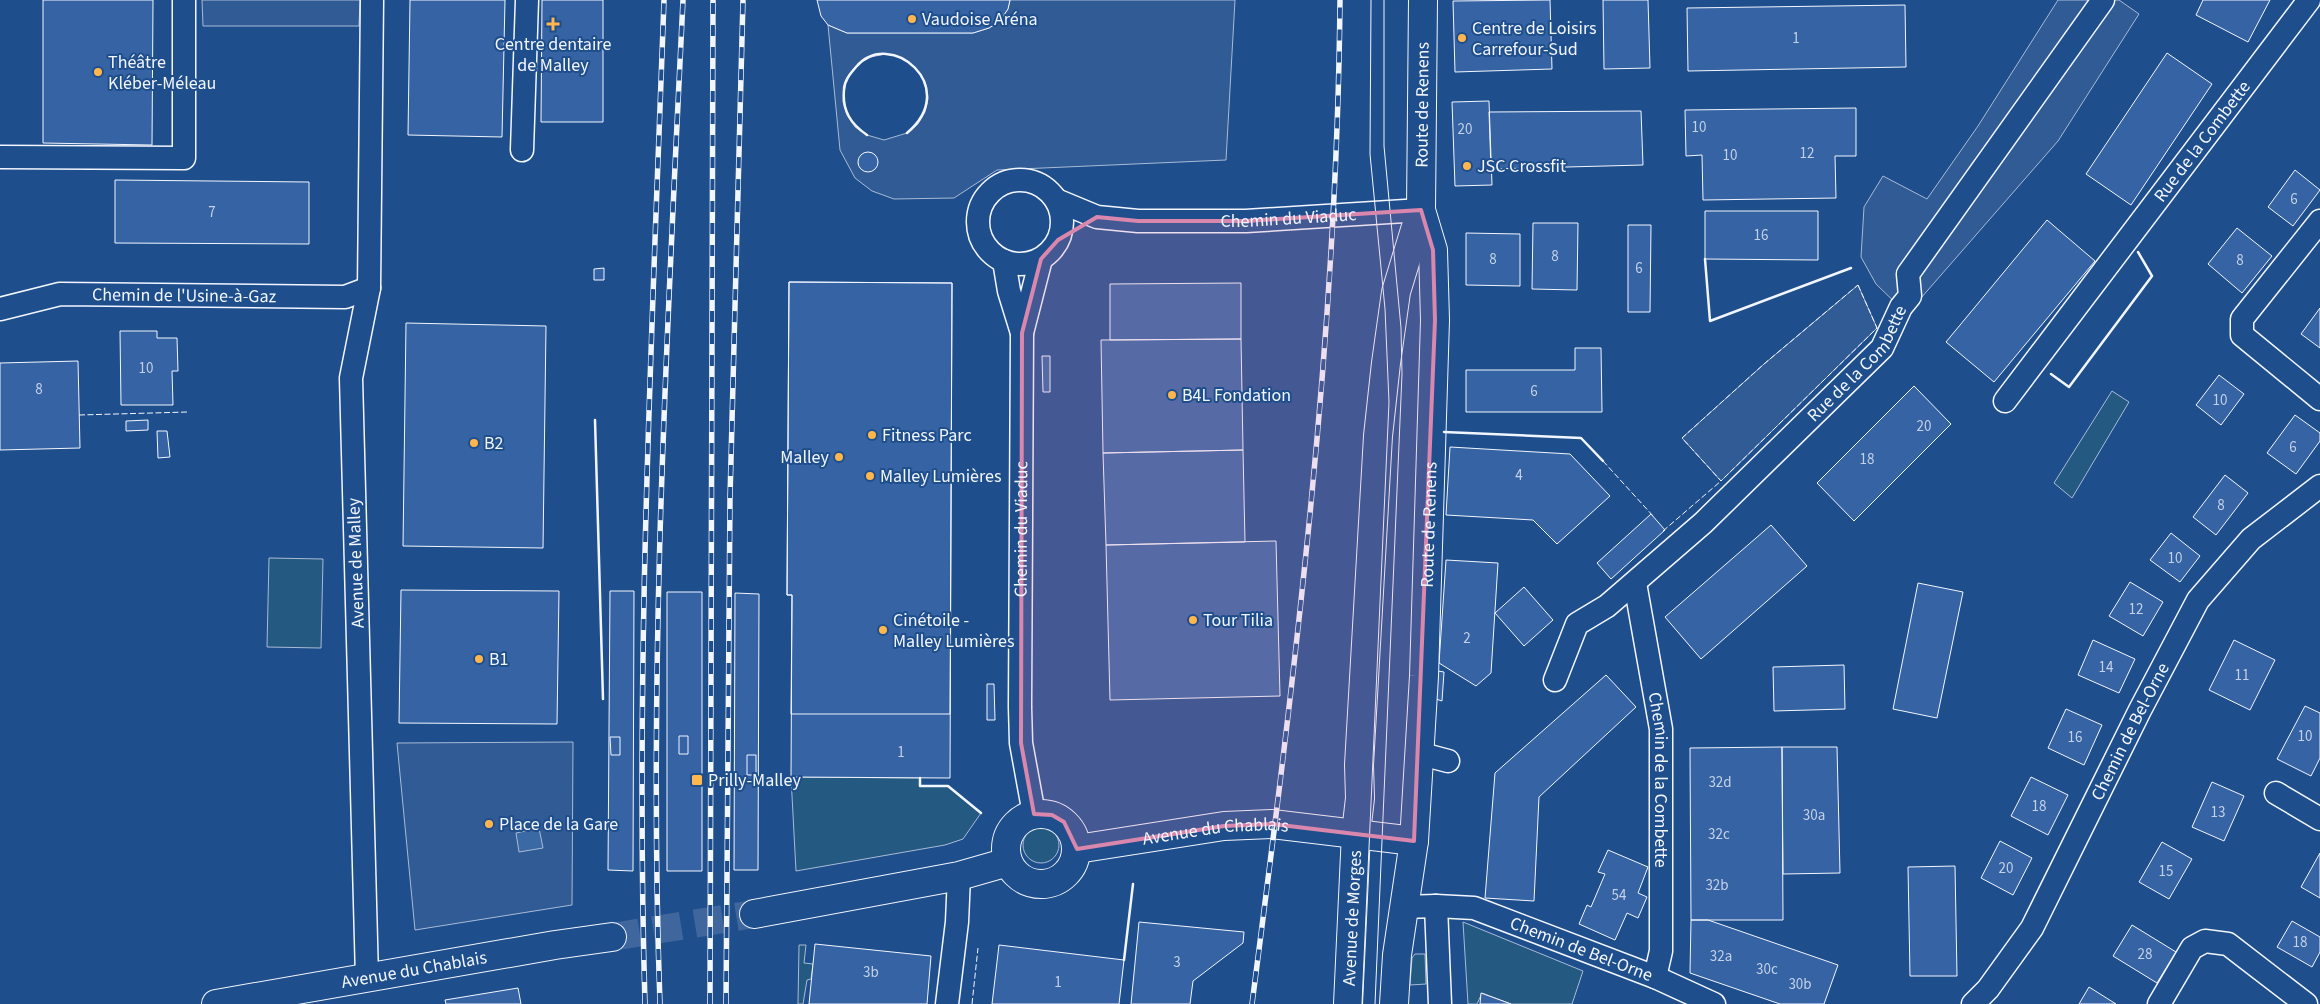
<svg xmlns="http://www.w3.org/2000/svg" width="2320" height="1004" viewBox="0 0 2320 1004" font-family="'Source Sans 3',sans-serif">
	<rect width="100%" height="100%" fill="#1f4e8c"/>
	<path fill="#245a82" stroke="#a8bbd7" d="M2112 391 2129 402 2072 498 2054 483Z
		M269 558 323 559 321 648 267 647Z
		M791 777 920 778V786H948L981 813 963 839 945 845 796 871Z
		M1023 845a18 18 0 1 1 36 0a18 18 0 1 1-36 0Z
		M1463 922 1583 971 1572 1004H1511L1482 993 1477 1004H1468Z
		M799 945H806L804 963 813 964 811 979 807 980 803 1004H798Z
		M1415 954H1425L1426 984 1410 985 1412 958Z"/>
	<path fill="#305b95" stroke="#a8bbd7" fill-rule="evenodd" d="M202 0H360L359 26H203Z
		M1010 0H1235L1226 160 997 170 954 198 894 199 872 191 855 178 840 150 828 25 847 33H973L989 28 999 22 1008 9ZM885 54 898 56 910 63 920 73 926 85 928 99 925 112 918 124 907 133 884 140 867 135 855 127 847 115 843 102 844 87 849 74 858 64 871 57ZM866 153H872L877 161 876 167 871 171 862 169 858 164 861 155Z
		M2058 0H2119L2139 14 2058 141 1907 314 1876 284 1861 257 1864 207 1883 176 1927 199 1978 126Z
		M1858 285 1877 328 1721 481 1682 438 1764 364Z
		M573 742 572 905 415 930 397 743Z"/>
	<path fill="#3b69a3" stroke="#a8bbd7" d="M539 828 543 848 519 852 516 833Z"/>
	<path fill="#3563a3" stroke="#f2f6ff" d="M43 0H153L152 145 43 143Z
		M410 0H505L502 137 408 135Z
		M542 0H603V122H541Z
		M817 0H1010L1008 9 999 22 989 28 973 33H847L828 25 821 16Z
		M1550 0 1552 69 1455 72 1453 1Z
		M1603 0H1648L1650 68 1604 69Z
		M2203 0H2270L2248 42 2196 15Z
		M1905 5 1906 67 1688 71 1687 8Z
		M2167 53 2212 84 2131 205 2086 174Z
		M1489 101 1492 185 1455 186 1452 102Z
		M1856 108V156H1835L1836 198 1703 200 1702 155 1686 156 1685 110Z
		M1641 111 1643 165 1491 169 1489 112Z
		M858 162a10 10 0 1 1 20 0a10 10 0 1 1-20 0Z
		M2295 170 2320 190 2293 226 2268 207Z
		M115 180 309 182V244L115 243Z
		M1705 211H1818V260L1705 259Z
		M2047 220 2095 261 1994 382 1946 342Z
		M1533 223H1578L1577 290 1532 289Z
		M1628 225H1651L1650 312H1628Z
		M2237 228 2272 256 2242 293 2208 264Z
		M1466 233 1520 234V286L1466 285Z
		M604 268V280H594V269Z
		M789 282 952 283 950 778 791 777 792 595H787Z
		M789 282 952 283 950 714H791L792 595H787Z
		M1241 283V339L1110 340V284Z
		M2320 308V348L2301 334Z
		M406 323 546 326 543 548 403 546Z
		M120 331H157V338H177L178 371H172L173 405H121Z
		M1241 339 1243 450 1103 453 1101 340Z
		M1575 348H1601L1602 412H1466V370H1575Z
		M1042 356H1050V392H1043Z
		M78 361 80 448 0 450V363Z
		M2219 375 2244 394 2221 425 2196 405Z
		M1914 386 1951 424 1854 521 1817 483Z
		M2295 415 2320 433V441L2296 474 2267 453Z
		M148 420V430L126 431V421Z
		M157 431H167L170 457 158 458Z
		M1450 447 1570 454 1610 496 1557 544 1533 520 1446 515Z
		M1243 450 1245 542 1106 545 1103 453Z
		M2225 475 2248 493 2216 535 2193 517Z
		M1651 514 1665 530 1611 579 1597 563Z
		M1771 525 1807 566 1701 659 1665 617Z
		M2171 533 2200 556 2180 582 2150 560Z
		M1276 541 1280 696 1110 700 1106 545Z
		M1446 560 1498 563 1491 673 1476 686 1439 663Z
		M2130 582 2163 602 2143 636 2109 616Z
		M1918 583 1963 592 1937 718 1893 709Z
		M1524 587 1553 620 1524 646 1495 613Z
		M401 590 559 591 557 724 399 723Z
		M610 591H634L633 871 608 870Z
		M667 592H702V871H667Z
		M735 593 759 594 758 870H734Z
		M2093 640 2135 659 2119 693 2078 675Z
		M2234 640 2275 660 2250 710 2209 690Z
		M1844 665 1845 709 1774 711 1773 667Z
		M1438 671 1444 672 1442 701 1436 699Z
		M1606 675 1636 707 1539 797 1534 901 1485 898 1495 773Z
		M987 684H994L995 720H987Z
		M2305 706 2320 713V758L2311 776 2277 759Z
		M2066 709 2102 725 2084 765 2048 748Z
		M679 736H688V754H679Z
		M610 737H620V755H611Z
		M1782 747H1837L1840 873 1783 874Z
		M1782 747 1783 920H1691L1690 748Z
		M747 755H756V775H747Z
		M2031 777 2068 795 2048 835 2011 816Z
		M2212 782 2244 796 2224 841 2192 827Z
		M2000 841 2032 858 2013 895 1981 878Z
		M2162 842 2192 859 2169 899 2139 882Z
		M1608 850 1648 867 1638 893 1647 897 1638 918 1627 913 1615 940 1579 924 1587 905 1591 907 1605 874 1598 872Z
		M2320 853V898L2301 887Z
		M1955 866 1957 976H1910L1908 867Z
		M1691 920H1708L1838 965 1824 1004H1780L1690 973Z
		M2292 921 2320 937V952L2312 967 2277 947Z
		M1139 922 1244 932 1243 943 1193 981 1190 1004H1131Z
		M2132 925 2176 952 2157 983 2113 956Z
		M815 944 931 956 927 1004H809Z
		M999 945 1124 960 1119 1004H992Z
		M2089 987 2116 1004H2079Z
		M518 988 521 1004H446L445 1000Z
		M1481 993 1511 1004H1480Z"/>
	<g fill="none" stroke-linecap="round" stroke-linejoin="round">
		<path stroke="#3f679d" stroke-width="28" stroke-dasharray="28 14" stroke-linecap="butt" d="M612 937 754 914"/>
		<g stroke="#f2f6ff" stroke-width="25">
			<g id="street">
				<path d="M522 150 527 0"/>
				<path d="M0 157 184 158V0"/>
				<circle cx="1020" cy="222" r="42"/>
				<path id="s1" d="M1056 200 1097 217 1138 221H1246L1421 210"/>
				<path d="M2320 221 2242 319V335L2320 399"/>
				<path d="M1004 261 1009 291 1022 333"/>
				<path id="s2" d="M0 309 60 294 345 297 369 288"/>
				<path id="s3" d="M2005 401 2309 0"/>
				<path id="s4" d="M1635 583 1661 729V951L1655 977"/>
				<path id="s5" d="M1555 680 1577 624 1607 606 1703 523 1882 348 1901 307 1910 296 1908 274 2103 0"/>
				<path d="M1418 753 1448 761"/>
				<path d="M2276 793 2320 819"/>
				<path id="s6" d="M1034 814 1021 743 1020 707 1022 333 1041 259"/>
				<path d="M1436 906 1440 1004"/>
				<path id="s7" d="M1403 907 1436 906 1474 908 1655 977 1714 1004"/>
				<path d="M367 978 351 378 369 288 372 0"/>
				<path d="M947 1004 957 922 959 876"/>
				<path id="s8" d="M1973 1004 1988 989 2032 928 2140 710 2198 600 2251 539 2320 486"/>
				<path d="M2159 1004 2192 948 2205 941 2228 944 2306 1004"/>
			</g>
		</g>
		<g stroke="#f2f6ff" stroke-width="30">
			<g id="secondary">
				<circle cx="1041" cy="849" r="35"/>
				<path id="s9" d="M1077 849 1224 826 1272 824 1414 841"/>
				<path d="M754 914 959 876 1008 862"/>
				<path id="s10" d="M216 1004 555 945 612 937"/>
				<path id="s11" d="M1348 1004 1356 833 1360 798 1359 765 1378 436 1386 363 1396 292 1421 210 1423 0"/>
				<path id="s12" d="M1394 1004 1397 955 1414 841 1424 676 1435 320 1433 250 1421 210"/>
			</g>
		</g>
		<use href="#street" stroke="#1f4e8c" stroke-width="22"/>
		<use href="#secondary" stroke="#1f4e8c" stroke-width="28"/>
		<path stroke="#f2f6ff" stroke-width="1" d="M1362 1004 1389 402 1385 309 1370 154 1371 0
			M1375 1004 1402 374 1401 328 1384 146V0"/>
		<g stroke="#f2f6ff" stroke-width="5.5">
			<path id="rail" d="M645 1004C635 668 652 336 664 0
				M660 1004C648 669 667 335 683 0
				M710 1004 713 0
				M726 1004 730 498 743 0
				M1252 1004C1295 671 1337 337 1340 0"/>
		</g>
		<use href="#rail" stroke="#1f4e8c" stroke-width="4" stroke-dasharray="11" stroke-linecap="butt"/>
		<path stroke="#f2f6ff" stroke-width="1" stroke-dasharray="6 2.5" stroke-linecap="butt" d="M1858 285 1877 328 1721 481 1682 438 1764 364Z
			M79 415 188 412
			M1603 461 1654 517
			M1663 531 1721 481
			M972 1004 978 948"/>
		<path stroke="#f2f6ff" stroke-width="2.5" d="M867 135C851 124 842 111 844 90 844 81 850 74 856 67 890 27 962 87 907 133
			M1705 259 1710 321 1851 268
			M2051 374 2069 387 2152 276 2138 252
			M595 420 603 699
			M1444 432 1581 438 1603 461
			M920 778V786H948L981 813
			M1124 960 1133 884"/>
	</g>
	<path fill="#da87ad" fill-opacity="0.2" stroke="#da87ad" stroke-width="4" stroke-linejoin="round" d="M1421 210 1433 250 1435 320 1414 841 1272 824 1224 826 1077 849 1064 822 1052 815 1034 814 1021 743 1022 333 1041 259 1058 240 1097 217 1138 221H1246Z"/>
	<g fill="#ffb74d" stroke="#1f4e8c" stroke-width="2">
		<circle cx="912" cy="19" r="5"/>
		<path d="M550.5 16.5h5v5h5v5h-5v5h-5v-5h-5v-5h5z"/>
		<circle cx="1462" cy="38" r="5"/>
		<circle cx="98" cy="72" r="5"/>
		<circle cx="1467" cy="166" r="5"/>
		<circle cx="1172" cy="395" r="5"/>
		<circle cx="872" cy="435" r="5"/>
		<circle cx="474" cy="443" r="5"/>
		<circle cx="839" cy="457" r="5"/>
		<circle cx="870" cy="476" r="5"/>
		<circle cx="1193" cy="620" r="5"/>
		<circle cx="883" cy="630" r="5"/>
		<circle cx="479" cy="659" r="5"/>
		<rect x="691" y="774" width="12" height="12" rx="2.5"/>
		<circle cx="489" cy="824" r="5"/>
	</g>
	<g text-anchor="middle" dominant-baseline="central" stroke-width="4" stroke-linejoin="round" paint-order="stroke">
		<g font-size="15" fill="#c3d1e8">
			<text x="1796" y="38">1</text>
			<text x="1699" y="127">10</text>
			<text x="1465" y="129">20</text>
			<text x="1807" y="153">12</text>
			<text x="1730" y="155">10</text>
			<text x="2294" y="199">6</text>
			<text x="212" y="212">7</text>
			<text x="1761" y="235">16</text>
			<text x="1555" y="256">8</text>
			<text x="1493" y="259">8</text>
			<text x="2240" y="260">8</text>
			<text x="1639" y="268">6</text>
			<text x="146" y="368">10</text>
			<text x="39" y="389">8</text>
			<text x="1534" y="391">6</text>
			<text x="2220" y="400">10</text>
			<text x="1924" y="426">20</text>
			<text x="2293" y="447">6</text>
			<text x="1867" y="459">18</text>
			<text x="1519" y="475">4</text>
			<text x="2221" y="505">8</text>
			<text x="2175" y="558">10</text>
			<text x="2136" y="609">12</text>
			<text x="1467" y="638">2</text>
			<text x="2106" y="667">14</text>
			<text x="2242" y="675">11</text>
			<text x="2305" y="736">10</text>
			<text x="2075" y="737">16</text>
			<text x="901" y="752">1</text>
			<text x="1720" y="782">32d</text>
			<text x="2039" y="806">18</text>
			<text x="2218" y="812">13</text>
			<text x="1814" y="815">30a</text>
			<text x="1719" y="834">32c</text>
			<text x="2006" y="868">20</text>
			<text x="2166" y="871">15</text>
			<text x="1717" y="885">32b</text>
			<text x="1619" y="895">54</text>
			<text x="2300" y="942">18</text>
			<text x="2145" y="954">28</text>
			<text x="1721" y="956">32a</text>
			<text x="1177" y="962">3</text>
			<text x="1767" y="969">30c</text>
			<text x="871" y="972">3b</text>
			<text x="1058" y="982">1</text>
			<text x="1800" y="984">30b</text>
		</g>
		<g font-size="18" fill="#f2f6ff" stroke="#1f4e8c" text-anchor="start">
			<text x="922" y="19">Vaudoise Aréna</text>
			<text x="1472" y="28">Centre de Loisirs<tspan x="1472" dy="21">Carrefour-Sud</tspan></text>
			<text x="553" y="44" text-anchor="middle">Centre dentaire<tspan x="553" dy="21">de Malley</tspan></text>
			<text x="108" y="62">Théâtre<tspan x="108" dy="21">Kléber-Méleau</tspan></text>
			<text x="1477" y="166">JSC Crossfit</text>
			<text x="1182" y="395">B4L Fondation</text>
			<text x="882" y="435">Fitness Parc</text>
			<text x="484" y="443">B2</text>
			<text x="829" y="457" text-anchor="end">Malley</text>
			<text x="880" y="476">Malley Lumières</text>
			<text x="893" y="620">Cinétoile -<tspan x="893" dy="21">Malley Lumières</tspan></text>
			<text x="1203" y="620">Tour Tilia</text>
			<text x="489" y="659">B1</text>
			<text x="708" y="780">Prilly-Malley</text>
			<text x="499" y="824">Place de la Gare</text>
		</g>
		<g font-size="18" fill="#f2f6ff" stroke="#1f4e8c">
			<text stroke="none"><textPath href="#s11" startOffset="905">Route de Renens</textPath></text>
			<text stroke="none"><textPath href="#s3" startOffset="326">Rue de la Combette</textPath></text>
			<text stroke="none"><textPath href="#s1" startOffset="236">Chemin du Viaduc</textPath></text>
			<text stroke="none"><textPath href="#s2" startOffset="186">Chemin de l'Usine-à-Gaz</textPath></text>
			<text stroke="none"><textPath href="#s5" startOffset="445">Rue de la Combette</textPath></text>
			<text stroke="none"><textPath href="#s12" startOffset="481">Route de Renens</textPath></text>
			<text stroke="none"><textPath href="#s6" startOffset="286">Chemin du Viaduc</textPath></text>
			<text transform="translate(356 563) rotate(-92)">Avenue de Malley</text>
			<text stroke="none"><textPath href="#s8" startOffset="316">Chemin de Bel-Orne</textPath></text>
			<text stroke="none"><textPath href="#s4" startOffset="199">Chemin de la Combette</textPath></text>
			<text stroke="none"><textPath href="#s9" startOffset="140">Avenue du Chablais</textPath></text>
			<text stroke="none"><textPath href="#s11" startOffset="86">Avenue de Morges</textPath></text>
			<text stroke="none"><textPath href="#s7" startOffset="186">Chemin de Bel-Orne</textPath></text>
			<text stroke="none"><textPath href="#s10" startOffset="201">Avenue du Chablais</textPath></text>
		</g>
	</g>
</svg>
